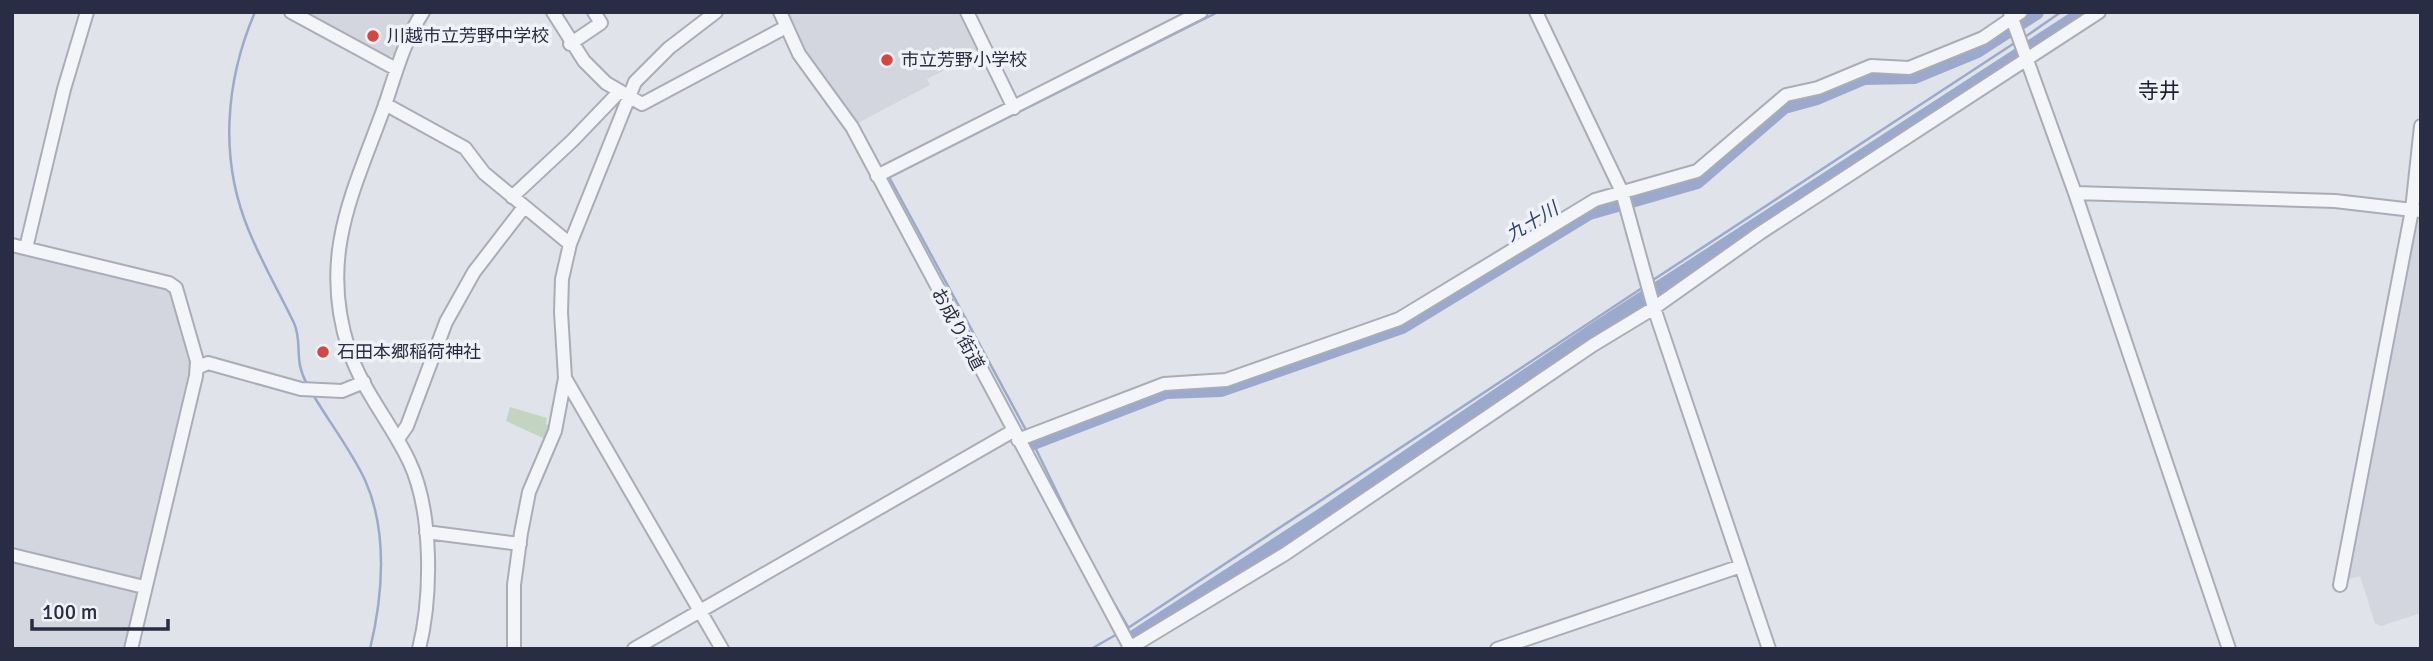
<svg xmlns="http://www.w3.org/2000/svg" width="2433" height="661" viewBox="0 0 2433 661" font-family="Signika,'Noto Sans JP',sans-serif">
	<rect width="100%" height="100%" fill="#e1e3ea"/>
	<path fill="#d3d5df" d="M299 12H414L394 55 385 58Z
		M786 12H962L980 52 927 79 930 85 856 124 816 69Z
		M2412 217 2421 218V613L2381 626 2375 623 2360 576 2347 580Z
		M12 251 169 289 191 363 124 649H12Z"/>
	<path fill="#c3d5c2" d="M510 407 547 418 546 424 549 425 545 439 506 421Z"/>
	<g fill="none" stroke-linecap="round" stroke-linejoin="round">
		<path stroke="#9ba9cc" stroke-width="2.5" d="M255 12C225 82 219 160 249 231 262 263 279 292 294 323 303 343 293 360 307 384
			M2025 37 2061 12
			M1650 282 2016 42
			M312 393C329 422 351 450 365 480 388 531 383 596 370 649
			M1027 432 889 177 1218 12
			M1032 441 1081 542
			M1105 588 1128 627
			M1125 630 1645 286
			M1091 649 1119 633"/>
		<path stroke="#9ba9cc" stroke-width="16" d="M1033 442 1166 391 1221 389 1402 326 1589 212 1697 181 1784 106 1817 97 1864 77 1914 76 1977 50 2036 12
			M1134 638 1322 516 1594 331 2086 12"/>
		<g stroke="#aaacb8" stroke-width="16">
			<path id="minor" d="M291 12 396 69
				M553 12 584 61 606 83 642 104 786 27
				M780 12 799 54 852 127 1131 649
				M967 12 1014 108
				M1536 12 1622 192 1654 308 1769 649
				M2010 13 2075 193 2229 649
				M570 44 601 23 594 12
				M385 104 465 148 484 173 570 244
				M877 176 1201 12
				M2075 193 2335 201 2421 211
				M512 197 573 140 620 91
				M12 245 169 283 176 288 197 361 196 376 131 649
				M26 248 64 89 87 12
				M197 368 208 363 301 389 342 391 364 382
				M565 378 722 649
				M398 439 407 426 446 322 474 272 524 207
				M1018 440 1164 384 1226 380 1399 319 1595 200 1697 171 1786 95 1818 88 1871 66 1909 68 1983 38 2021 12
				M426 532 520 544
				M12 555 144 587
				M2340 585 2412 210 2421 126
				M419 649C432 596 433 511 409 461 391 423 362 390 349 350 318 255 354 191 385 105 396 72 404 41 423 12
				M514 649V585L521 533 529 492 555 431 565 378 561 312 562 279 570 244 635 82 669 48 716 12
				M634 649 1013 431
				M1128 649 1285 554 1593 345 1654 308 1760 233 2099 12
				M1497 649 1741 566"/>
		</g>
		<use href="#minor" stroke="#f4f5f8" stroke-width="12"/>
	</g>
	<g fill="#d44742" stroke="#f1f2f8" stroke-width="2.5">
		<circle cx="373" cy="36" r="7"/>
		<circle cx="887" cy="60" r="7"/>
		<circle cx="323" cy="352" r="7"/>
	</g>
	<g text-anchor="middle" dominant-baseline="central" stroke-width="7" stroke-linejoin="round" paint-order="stroke">
		<g font-size="18" fill="#292d43" stroke="#f1f2f8" text-anchor="start">
			<text x="387" y="36">川越市立芳野中学校</text>
			<text x="901" y="60">市立芳野小学校</text>
			<text x="337" y="352">石田本郷稲荷神社</text>
		</g>
		<g font-size="18" fill="#292d43" stroke="#f1f2f8">
			<text transform="translate(958 329) rotate(62)">お成り街道</text>
		</g>
		<g font-size="19" font-style="italic" fill="#314379" stroke="#f1f2f8">
			<text transform="translate(1532 222) rotate(-31)">九十川</text>
		</g>
		<g font-size="21" fill="#1b1f34" stroke="#f1f2f8">
			<text x="2159" y="91">寺井</text>
		</g>
	</g>
	<rect width="2433" height="661" fill="none" stroke="#292d43" stroke-width="28"/>
	<path d="M32 619v10h136v-10" fill="none" stroke="#292d43" stroke-width="3.5"/>
	<text x="42" y="619" font-size="21" fill="#292d43" stroke="#f1f2f8" stroke-width="5" paint-order="stroke">100 m</text>
</svg>
